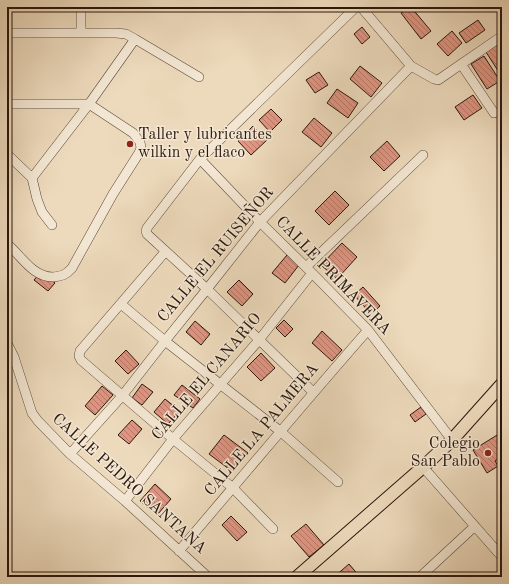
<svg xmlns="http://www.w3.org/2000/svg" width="509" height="584" viewBox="0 0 509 584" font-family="'Old Standard TT',serif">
	<defs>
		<pattern id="building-back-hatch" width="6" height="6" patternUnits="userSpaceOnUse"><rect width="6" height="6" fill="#e19582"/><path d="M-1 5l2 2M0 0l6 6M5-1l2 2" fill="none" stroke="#b77969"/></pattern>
	</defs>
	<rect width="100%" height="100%" fill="#eddabc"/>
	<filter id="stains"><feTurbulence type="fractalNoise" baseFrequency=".005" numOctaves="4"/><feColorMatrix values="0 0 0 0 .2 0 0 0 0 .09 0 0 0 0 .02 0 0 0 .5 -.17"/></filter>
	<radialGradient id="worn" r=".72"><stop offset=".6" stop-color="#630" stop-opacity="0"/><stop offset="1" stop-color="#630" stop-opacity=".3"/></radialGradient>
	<path fill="url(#building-back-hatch)" stroke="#2a160c" d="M409 7H411L431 31 421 39 401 13Z
		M478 20 485 30 466 43 459 33Z
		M362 27 370 37 362 44 354 34Z
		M452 31 462 43 448 56 437 44Z
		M501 42 502 44V77L486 52Z
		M484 56 500 81 487 89 471 64Z
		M360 66 382 83 371 97 350 79Z
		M319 72 328 85 315 93 306 80Z
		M337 89 358 103 348 118 327 103Z
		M473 95 482 108 464 120 455 107Z
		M271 109 282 120 270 132 259 120Z
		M314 118 332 133 321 147 302 132Z
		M253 126 267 140 251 155 238 141Z
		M387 141 400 156 384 171 370 157Z
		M335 191 349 205 329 225 315 211Z
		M342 243 357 257 337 279 321 265Z
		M287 255 299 265 285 283 272 273Z
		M41 272 55 283 48 291 34 280Z
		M239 280 253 294 242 306 227 292Z
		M363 287 380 306 371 314 354 295Z
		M284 320 293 329 285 337 276 328Z
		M195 321 210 334 201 345 186 332Z
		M322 331 342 350 332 361 312 343Z
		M126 350 139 364 128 374 115 361Z
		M261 353 275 368 261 381 247 367Z
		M142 384 153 392 142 405 132 398Z
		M182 385 200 399 193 408 174 395Z
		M102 386 113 395 95 415 85 406Z
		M165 399 180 411 168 424 154 412Z
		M421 407 426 414 415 422 410 415Z
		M132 420 142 429 129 444 118 435Z
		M502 432V456L495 461 498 466 487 473 473 450Z
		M224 435 248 453 233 472 209 454Z
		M155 484 171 499 157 515 140 501Z
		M231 516 247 532 237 541 222 525Z
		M306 524 324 545 309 557 291 536Z
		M349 564 360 577H334Z"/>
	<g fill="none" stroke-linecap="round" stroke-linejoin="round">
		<g stroke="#5b4738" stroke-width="10">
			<path id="minor" d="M81 7V33
				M361 7 411 66 434 79 438 80 441 78 502 36
				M7 33H116L126 34 135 39 199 77
				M461 64 494 113
				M7 104H89L133 133 140 142 141 148 139 153 113 194 72 268C66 275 62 276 53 277 32 277 21 255 7 244
				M7 154 32 178 37 199 42 212 52 225
				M200 159 260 222 312 273 368 330 452 440
				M32 178 89 104 135 39
				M165 252 80 351 79 356 81 360 173 439 233 488 273 529
				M306 267 423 155
				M121 304 165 341 280 431 338 482
				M7 343 14 357 32 413 38 421 70 454 125 501 208 577
				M313 392 207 289 147 234 146 231 147 228 200 159 356 7
				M70 454 122 396 165 341 207 289 260 222 411 66
				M423 467 502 557
				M125 501 173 439 259 340 312 273
				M179 551C242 477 304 403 368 330
				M420 577 475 526"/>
		</g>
		<g stroke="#2a160c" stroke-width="14">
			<path id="major" d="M297 577 423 467 452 440 502 384"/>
		</g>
		<use href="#minor" stroke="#f3e7d3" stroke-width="9"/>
		<use href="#major" stroke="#eddabc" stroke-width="12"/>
	</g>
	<g fill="#8f2418" stroke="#f3e7d3" stroke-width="1.5">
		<circle cx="130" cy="144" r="4"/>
		<circle cx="488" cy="453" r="4"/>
	</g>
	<g text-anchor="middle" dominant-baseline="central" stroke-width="3" stroke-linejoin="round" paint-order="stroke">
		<g font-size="16" fill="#2a160c" stroke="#f3e7d3" text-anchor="start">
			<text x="138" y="135">Taller y lubricantes<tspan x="138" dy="18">wilkin y el flaco</tspan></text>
			<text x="480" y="444" text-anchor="end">Colegio<tspan x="480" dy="18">San Pablo</tspan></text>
		</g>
		<g font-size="16" fill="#2a160c" stroke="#f3e7d3">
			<text transform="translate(216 255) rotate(-50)">CALLE EL RUISEÑOR</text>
			<text transform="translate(333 276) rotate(46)">CALLE PRIMAVERA</text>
			<text transform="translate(207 377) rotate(-50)">CALLE EL CANARIO</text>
			<text transform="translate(262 430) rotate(-50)">CALLE LA PALMERA</text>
			<text transform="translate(129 484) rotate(42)">CALLE PEDRO SANTANA</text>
		</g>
	</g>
	<rect width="509" height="584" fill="none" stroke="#eddabc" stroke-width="24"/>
	<rect x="8" y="8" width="493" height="568" fill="none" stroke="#2a160c" stroke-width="2"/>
	<rect x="12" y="12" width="485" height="560" fill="none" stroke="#2a160c"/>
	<rect width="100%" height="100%" filter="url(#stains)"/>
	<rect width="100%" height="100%" fill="url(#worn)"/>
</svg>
